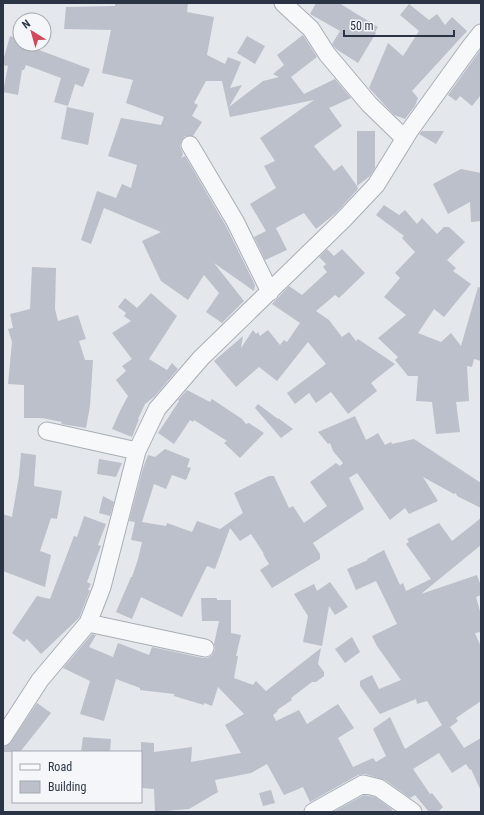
<svg xmlns="http://www.w3.org/2000/svg" width="484" height="815" viewBox="0 0 484 815" font-family="'Roboto Condensed',sans-serif">
	<rect width="100%" height="100%" fill="#e4e7ec"/>
	<path fill="#bbc0ca" d="M115 3H188L187 12 214 17 207 55 225 64 228 57 241 62 230 88 242 85 229 107 263 81 279 77 273 74 284 65 277 55 303 35 317 57 291 77 304 94 335 79 351 98 329 108 342 126 314 146 334 171 342 165 357 186V131H375V168L370 176 357 186 358 189 336 213 316 229 304 213 276 228 287 250 265 260 254 237 266 231 250 204 276 188 264 166 275 161 260 138 314 100 230 117 222 81H206L194 103 198 105 192 116 202 122 193 136H185L182 140 180 146 183 154 181 158 185 156 226 226 255 285 254 291 214 263 244 301 222 323 206 312 219 293 204 275 188 300 161 281 142 241 161 232 104 208 91 244 81 240 97 191 116 198 122 184 131 188 137 165 108 156 121 118 161 125 164 117 126 103 133 80 102 73 111 30 64 29 66 7 115 6Z
		M316 3H339L378 27 375 32 376 33 358 63 336 49 332 44 340 31 310 14Z
		M409 4 429 20 437 14 445 25 452 17 467 31 412 91 418 98 415 106 405 119 394 115 369 88 388 43 403 56 419 31 400 15Z
		M10 36 20 39V44H32L31 47 90 69 83 87 75 84 68 106 54 102 61 78 26 65 24 70H22L18 95 3 92 8 66 3 65V61Z
		M247 36 265 46 255 64 237 53Z
		M481 49V95L472 106 460 96 456 101 448 95Z
		M67 107 94 113 88 145 61 139Z
		M422 131H444L436 144 419 134Z
		M461 169 481 173V221L471 222 470 202 448 214 433 184Z
		M384 205 399 215 405 210 417 224 422 218 437 234 444 227H449L465 242 447 260 456 268 453 271 471 284 444 317 434 309 418 333 441 342 451 333 461 346 478 287 481 288V361L474 359 472 367 467 366 469 401 456 402 460 432 436 434 432 402 416 401 418 376H408L395 360 398 357 378 338 406 315 384 297 400 278 395 273 415 252 402 238 404 236 376 215Z
		M327 249 334 256 342 249 365 273 339 298 335 295 316 311 329 320 342 337 349 332 356 341 358 339 395 364 371 383 377 391 348 414 331 392 316 403 309 393 295 404 287 393 326 364 308 342 277 381 259 367 236 387 214 361 243 336 241 348 253 330 256 334 258 332 260 336 268 330 280 345 284 340 287 342 300 323 272 304 289 286 302 295 327 272 323 267 326 264 319 257Z
		M32 267 56 268 55 309 58 321 78 315 86 339 79 341 85 360H93L90 406 86 428 61 424 62 422 42 418H24V385L8 384 12 342 8 329 13 328 10 314 30 309Z
		M151 293 177 316 149 359 167 370 172 363 178 369 155 396 145 404 138 419H139L132 437 112 429 120 411 128 396 116 380 126 371 122 366 132 359 112 333 131 321 124 316 126 313 118 307 125 298 137 308Z
		M187 390 210 402 212 399 242 419 246 424 249 423 264 433 240 458 224 443 227 441 194 420 193 422 190 420 174 444 158 433 179 401 178 400Z
		M258 404 278 419V418L293 429 281 438 255 408Z
		M355 416 366 440 378 433 385 445 391 442 392 444 414 439 481 483V508L457 496 456 493 454 494 423 477 438 501 409 514 405 508 390 520 357 473 349 478 364 509 313 543 320 554V559L272 588 260 570 269 564 263 554H264L251 534 240 541 230 528 215 569 207 566 182 617 141 597 132 619 116 612 131 577H132L138 559 142 542 131 540 135 522 129 521 143 468 148 455 155 457 165 449 190 459 187 467 191 468 186 480 172 475 166 489 154 484 142 522 166 526 167 523 192 532 197 521 220 529 243 513 234 493 269 476H274L289 508 293 506 304 523 327 506 310 482 336 463 340 466 343 463 333 451 330 443 328 444 318 432Z
		M21 453 36 455 34 486 62 491 57 519 51 518 40 551 51 555 45 587 3 571V514L12 517 19 476Z
		M99 459 122 463 116 477 97 474Z
		M103 496 114 502 110 516 99 513Z
		M84 516 106 524 98 545 101 546 87 582 91 584 88 590H90L79 618 41 654 27 639 24 642 12 633 37 596 50 599 74 536 77 537Z
		M481 518V545L421 594 477 575 481 586V595L476 597 481 615V632L475 633 481 647V701L456 718 458 721 450 727 464 748 481 738V791L471 769 470 770 466 764 452 773 439 753 413 769 430 794 432 793 443 807 438 812H429L415 795 410 798 385 780 365 774 358 775 310 802 303 787 284 795 267 764 251 773 215 780 218 792 189 809 155 812 154 789 141 788V742L154 743V752L192 747 191 762 241 753 225 725 244 714 218 687 212 706 204 703V705L174 696V694L140 690V688L116 679 104 721 80 714 90 681 63 668 92 634 96 635 89 647 113 657 118 643 149 655 152 647 203 658H208L212 655 215 650 214 644 219 621H202L201 598H217V600H231V633L241 635 236 656H238L234 678 253 685 256 681 266 691 321 648 318 664 324 672V676L316 682H312L291 698 292 700 277 710 278 711 273 715 276 721 299 710 307 724 338 704 354 728 338 738 353 767 373 758 376 762 386 756 373 729 390 717 405 749 442 725 427 701 417 704 416 699 380 714 360 686V681L372 675 379 689 401 680 377 646 372 636 397 624 376 581 356 590 347 569 368 560 367 559 384 550 400 585 403 583 406 591 431 579 406 544 409 542 407 539 439 523 452 541Z
		M330 582 348 607 335 615 329 606 322 646 303 642 308 616 294 594 314 584 317 591Z
		M352 637 360 652 345 663 335 649Z
		M37 703 51 713 20 752H3V748L11 742Z
		M83 737 111 739 110 752H81Z
		M271 790 275 803 263 806 259 793Z
		M364 795 375 797 393 810 390 812H333Z"/>
	<g fill="none" stroke-linecap="round" stroke-linejoin="round">
		<g stroke="#a9aeb7" stroke-width="19">
			<path id="street" d="M283 3 311 29 327 54 369 104 404 138
				M190 145 235 221 270 292
				M47 431 137 451
				M88 623 205 648
				M3 737 40 680 88 623 102 587 137 451 157 409 201 358 343 220 376 185 410 130 470 47 481 33
				M313 812 363 784 379 788 413 812"/>
		</g>
		<use href="#street" stroke="#f7f8fa" stroke-width="17"/>
	</g>
	<rect width="484" height="815" fill="none" stroke="#2b3445" stroke-width="8"/>
	<rect x="12" y="751" width="130" height="52" fill="#f4f6f9" stroke="#a4a8b1"/>
	<rect x="20" y="764" width="20" height="6" fill="#f7f8fa" stroke="#a4a8b1"/>
	<text x="48" y="771" font-size="12" fill="#2b3445">Road</text>
	<rect x="20" y="781" width="20" height="12" fill="#bbc0ca" stroke="#a4a8b1"/>
	<text x="48" y="791" font-size="12" fill="#2b3445">Building</text>
	<g transform="translate(32 32) rotate(323)"><circle r="19" fill="#f4f6f9" stroke="#a4a8b1"/>
	<path d="M0-3L7 15L0 10L-7 15Z" fill="#d1495b"/>
	<text y="-6" font-size="11" font-weight="bold" text-anchor="middle" fill="#2b3445">N</text>
	</g>
	<path d="M344 30v6h110v-6" fill="none" stroke="#2b3445" stroke-width="2"/>
	<text x="350" y="30" font-size="12" fill="#2b3445" stroke="#f4f6f9" stroke-width="3" paint-order="stroke">50 m</text>
</svg>
